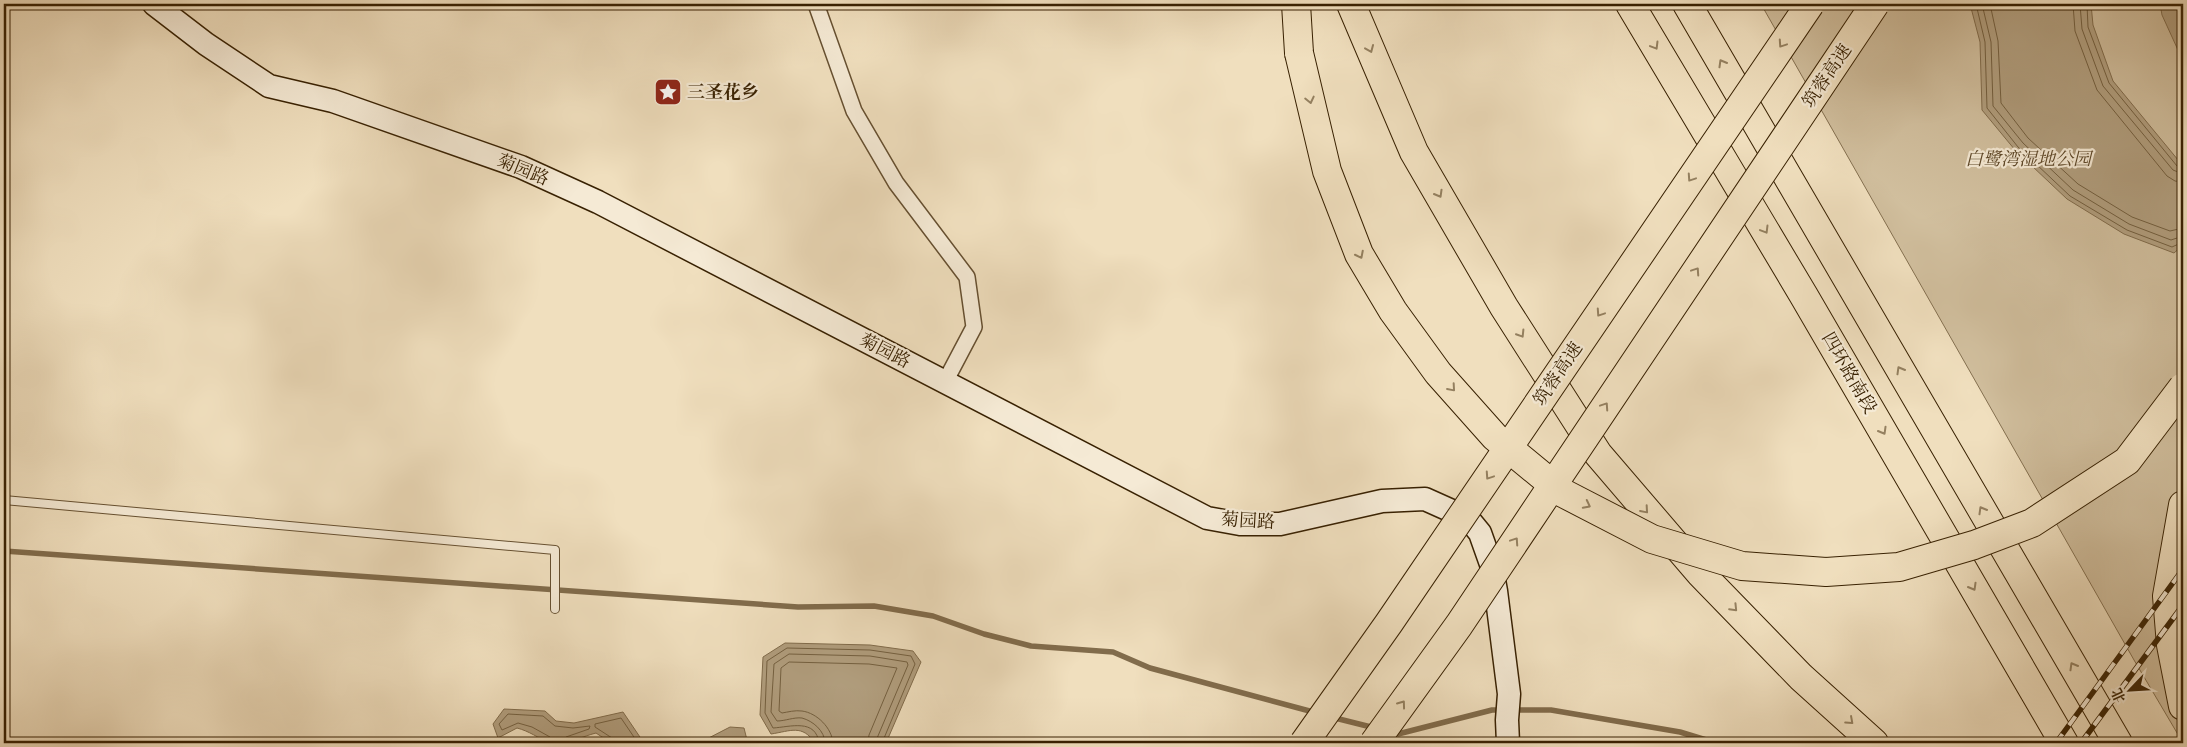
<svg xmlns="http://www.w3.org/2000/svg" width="2187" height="747" viewBox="0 0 2187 747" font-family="'Libre Bodoni','Noto Serif SC',serif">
	<rect width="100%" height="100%" fill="#f0dfbe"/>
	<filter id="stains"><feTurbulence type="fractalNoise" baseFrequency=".004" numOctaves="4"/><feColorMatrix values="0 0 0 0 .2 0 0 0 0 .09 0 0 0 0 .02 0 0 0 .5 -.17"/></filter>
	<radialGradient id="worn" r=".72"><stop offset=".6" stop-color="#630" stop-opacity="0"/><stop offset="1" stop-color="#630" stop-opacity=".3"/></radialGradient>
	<path fill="#d1bf9e" stroke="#847050" d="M1761 4H2183V743L2134 660Z"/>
	<path fill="#b19e7e" stroke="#816c4c" d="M1970 4H2091L2093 25 2113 81 2183 166V245L2174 253 2124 234 2067 199 2015 150 1982 110 1980 42Z
		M2160 4H2183V61L2162 15Z
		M785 643 870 645 913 651 921 662 886 743H815C802 724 791 731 771 734L760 715 763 657Z
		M504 709 545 711 556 721 574 723 623 712 644 743H611L596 733C583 736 562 747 550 743 538 738 529 731 517 728L498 738 493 724Z
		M730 727 744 728 747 740 744 743H699Z"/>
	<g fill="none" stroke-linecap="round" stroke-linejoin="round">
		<path stroke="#746040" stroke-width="1" d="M1976 4 1985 42 1987 108 2018 147 2070 196 2127 230 2172 247 2183 242
			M1982 4 1991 42 1993 106 2023 143 2073 190 2129 224 2171 240 2183 236
			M1990 4 1998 41 2001 103 2028 138 2078 184 2132 217 2170 231 2183 228
			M2073 4 2075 31 2097 90 2167 176 2175 181 2183 182
			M2080 4 2082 29 2103 86 2173 170 2183 174
			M2087 4 2088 27 2109 83 2177 166 2183 168
			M552 743 550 737 532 727 518 723 502 730 499 724 508 714 543 716 555 726 573 728 590 726 589 729 566 737 563 743
			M613 743 612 738 595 727V724L621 718 638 743
			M819 743C816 718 790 727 773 728L765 713 767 661 787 648 870 650 911 656 915 664 882 743
			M825 743C825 731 813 721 802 718 794 717 785 721 777 721L771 712 774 664 789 654 870 656 907 662 908 665 875 743
			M833 743C832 728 817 713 802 711 795 710 788 712 782 713L779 711 781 668 789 662 869 664 897 668 869 735 868 743"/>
		<path stroke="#816c4c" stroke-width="5.5" d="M4 551 798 607 874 606 933 616 984 634 1031 646 1113 652 1150 668 1317 713
			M1513 710H1551L1680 732 1716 743
			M1331 717 1375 728
			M1392 732 1398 734 1492 710H1504
			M2171 743 2183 739"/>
		<g stroke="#665031" stroke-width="10">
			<path id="lane" d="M4 500 555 550V609"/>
		</g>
		<g stroke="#665031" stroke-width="18">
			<path id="street" d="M816 4 854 111 896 183 967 277 974 327 945 382"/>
		</g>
		<g stroke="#382102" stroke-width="25">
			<path id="secondary" d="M154 4 206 44 269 86 333 101 521 167 598 202 1207 518 1240 524H1280L1382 501 1425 499 1454 512 1471 522 1480 533 1491 564 1496 591 1509 694 1507 720 1508 743"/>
		</g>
		<g stroke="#382102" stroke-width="30">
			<path id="highway" d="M1296 4 1299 53
				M1351 4 1414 152 1504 307 1598 454 1700 573 1801 677 1874 743
				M1630 4 1804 296 2064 743
				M1687 4 2118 743
				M2183 505 2167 596 2171 645 2183 706"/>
		</g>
		<use href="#lane" stroke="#f5ead5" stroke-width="8"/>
		<use href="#street" stroke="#f5ead5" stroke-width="15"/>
		<use href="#secondary" stroke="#f5ead5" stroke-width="22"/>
		<use href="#highway" stroke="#f0dfbe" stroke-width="28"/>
		<g stroke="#382102" stroke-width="5.5">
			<path id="rail" d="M2056 743 2183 569
				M2081 743 2183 605"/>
		</g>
		<use href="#rail" stroke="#f5ead5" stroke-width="4" stroke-dasharray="11" stroke-linecap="butt"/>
		<g stroke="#382102" stroke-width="30" stroke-linecap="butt">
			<path id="highway-bridge" d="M1299 53 1327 171 1359 254 1393 311 1438 373 1495 437 1563 493 1652 539 1742 566 1826 572 1899 567 1974 545 2032 523 2127 461 2183 387
				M1304 743 1389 623 1810 4
				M1374 743 1459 625 1875 4"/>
		</g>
		<use href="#highway-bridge" stroke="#f0dfbe" stroke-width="28"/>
	</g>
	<defs><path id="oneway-chevron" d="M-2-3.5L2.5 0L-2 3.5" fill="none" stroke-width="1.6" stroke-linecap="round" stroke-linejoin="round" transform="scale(1.25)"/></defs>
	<g stroke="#948060">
		<use href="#oneway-chevron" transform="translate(1782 44) rotate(124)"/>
		<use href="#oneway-chevron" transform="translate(1655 46) rotate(59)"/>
		<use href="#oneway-chevron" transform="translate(1370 49) rotate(67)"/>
		<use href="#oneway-chevron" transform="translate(1722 63) rotate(-120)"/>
		<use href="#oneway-chevron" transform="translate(1310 100) rotate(77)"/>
		<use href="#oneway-chevron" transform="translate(1691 178) rotate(124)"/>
		<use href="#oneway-chevron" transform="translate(1439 194) rotate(60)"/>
		<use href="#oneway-chevron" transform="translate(1765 230) rotate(59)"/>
		<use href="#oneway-chevron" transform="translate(1360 255) rotate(63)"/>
		<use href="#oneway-chevron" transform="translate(1696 271) rotate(-56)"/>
		<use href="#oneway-chevron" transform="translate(1600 313) rotate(124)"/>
		<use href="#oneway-chevron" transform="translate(1521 334) rotate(58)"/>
		<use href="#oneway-chevron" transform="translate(1900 370) rotate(-120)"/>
		<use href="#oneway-chevron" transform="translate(1452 388) rotate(49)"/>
		<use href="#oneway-chevron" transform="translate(1605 406) rotate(-56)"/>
		<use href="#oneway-chevron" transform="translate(1883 431) rotate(60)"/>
		<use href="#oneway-chevron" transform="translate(1489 476) rotate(124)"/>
		<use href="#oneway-chevron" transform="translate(1587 505) rotate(27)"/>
		<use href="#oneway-chevron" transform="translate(1645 510) rotate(49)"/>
		<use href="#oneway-chevron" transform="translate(1982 510) rotate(-120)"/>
		<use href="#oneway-chevron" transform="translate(1515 541) rotate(-56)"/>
		<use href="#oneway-chevron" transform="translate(1973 587) rotate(60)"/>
		<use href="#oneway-chevron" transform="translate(1734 608) rotate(46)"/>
		<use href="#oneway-chevron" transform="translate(2073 666) rotate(-120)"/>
		<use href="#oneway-chevron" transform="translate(1402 704) rotate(-54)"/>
		<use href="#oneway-chevron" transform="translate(1850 721) rotate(42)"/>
	</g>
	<defs>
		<g id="sight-square" transform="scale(1.4375)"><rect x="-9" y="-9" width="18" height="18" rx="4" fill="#8f2418" stroke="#f5ead5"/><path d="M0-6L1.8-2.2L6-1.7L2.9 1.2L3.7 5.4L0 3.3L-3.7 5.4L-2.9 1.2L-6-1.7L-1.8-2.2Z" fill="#fff"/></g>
	</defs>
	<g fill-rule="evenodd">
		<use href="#sight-square" x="668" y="92"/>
	</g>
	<g text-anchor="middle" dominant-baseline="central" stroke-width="4.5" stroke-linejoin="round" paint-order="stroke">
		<g font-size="18" fill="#382102" stroke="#f5ead5">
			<text transform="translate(1827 76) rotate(-56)">筑蓉高速</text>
			<text transform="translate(523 170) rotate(22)">菊园路</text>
			<text transform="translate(885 351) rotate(27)">菊园路</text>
			<text transform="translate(1849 373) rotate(60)">四环路南段</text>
			<text transform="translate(1558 374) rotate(-56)">筑蓉高速</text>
			<text transform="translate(1248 521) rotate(3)">菊园路</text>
		</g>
		<g font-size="18" font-weight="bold" fill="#382102" stroke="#f5ead5" text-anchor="start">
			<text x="687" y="92">三圣花乡</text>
		</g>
		<g font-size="18" font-style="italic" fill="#5e4829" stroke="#f5ead5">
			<text x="2028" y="159">白鹭湾湿地公园</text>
		</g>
	</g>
	<rect width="2187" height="747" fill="none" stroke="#f0dfbe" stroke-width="20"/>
	<rect x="5" y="5" width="2177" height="737" fill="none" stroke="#382102" stroke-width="2.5"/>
	<rect x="10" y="10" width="2167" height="727" fill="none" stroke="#382102"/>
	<g transform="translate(2130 690) rotate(245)" stroke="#f5ead5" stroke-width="4" paint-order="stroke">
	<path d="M0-4L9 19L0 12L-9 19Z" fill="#382102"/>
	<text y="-8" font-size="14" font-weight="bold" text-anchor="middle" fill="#382102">北</text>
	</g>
	<rect width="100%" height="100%" filter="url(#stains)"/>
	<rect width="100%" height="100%" fill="url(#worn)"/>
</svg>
